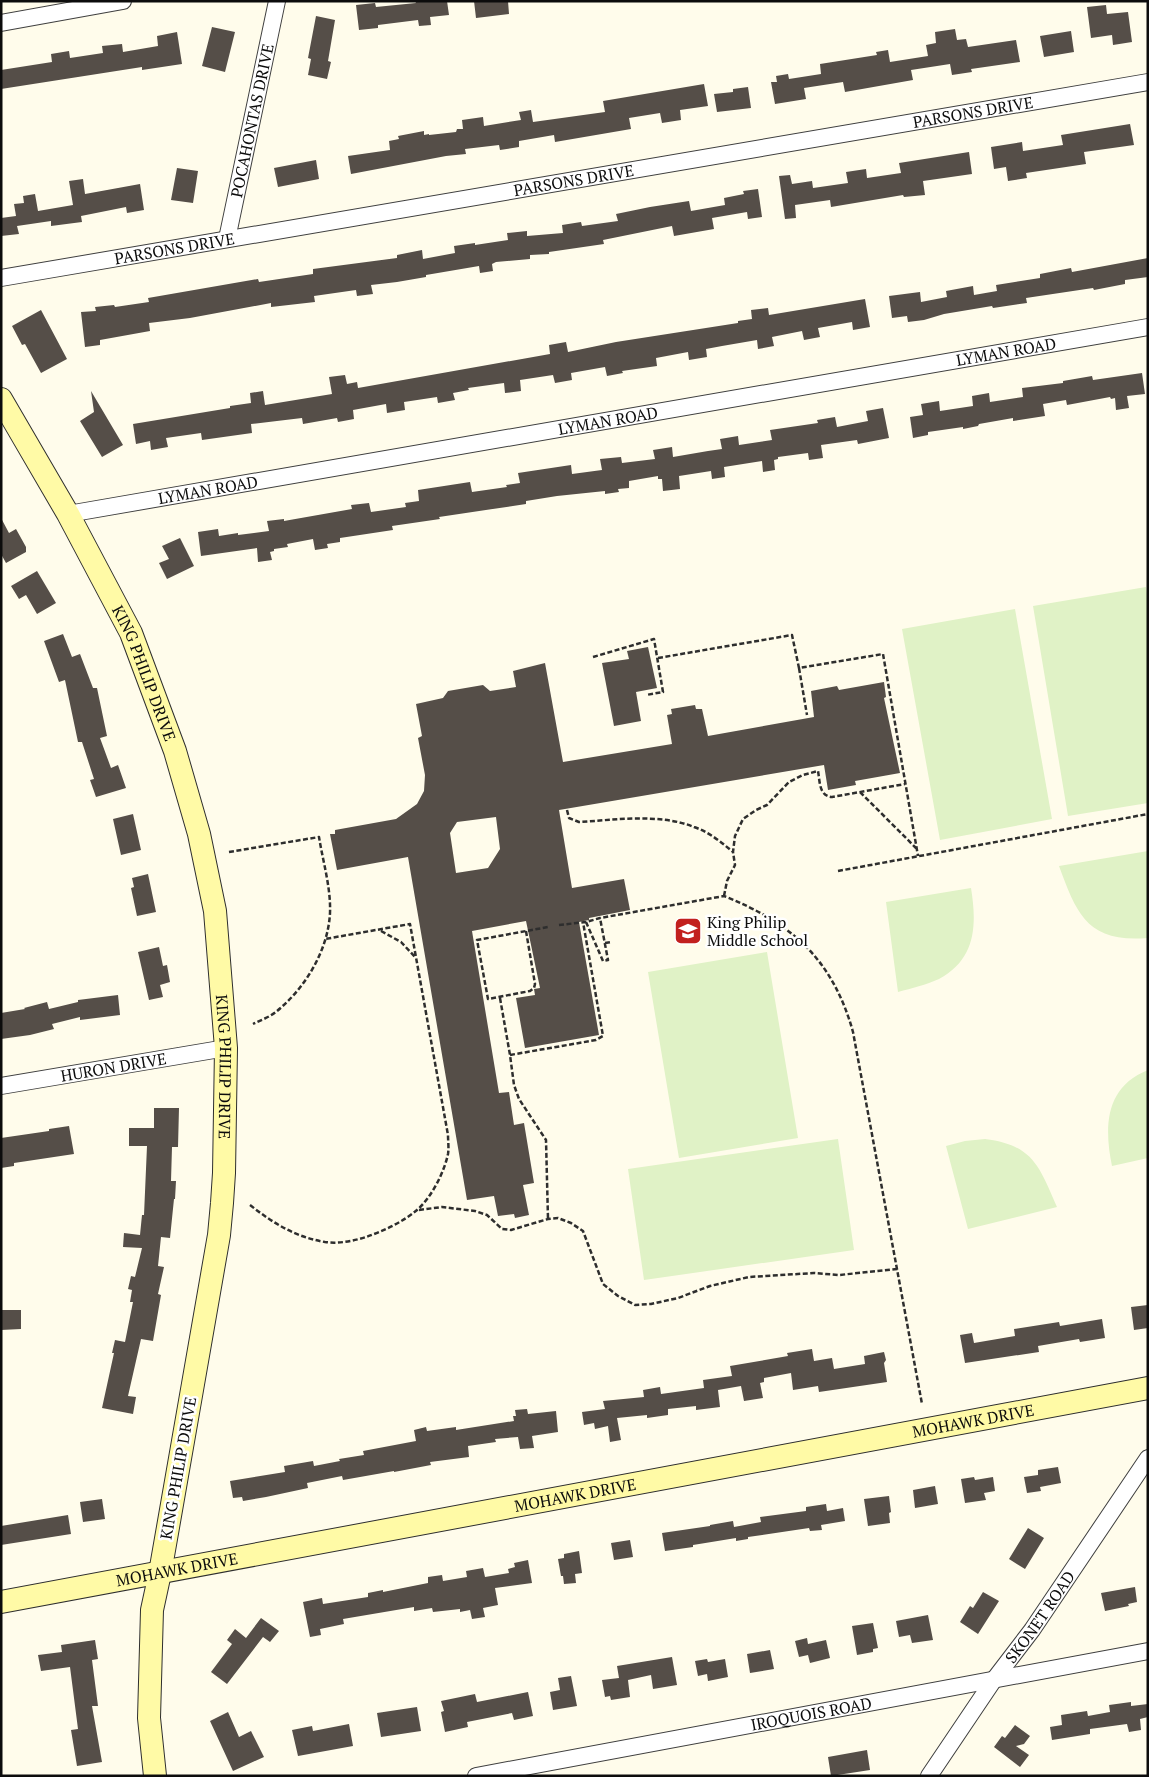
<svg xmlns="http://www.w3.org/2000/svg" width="1149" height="1777" viewBox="0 0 1149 1777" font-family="'PT Serif',serif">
	<rect width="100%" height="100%" fill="#fffceb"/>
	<path fill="#e0f2c6" d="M1146 587 1148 599V803L1068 816 1033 606Z
		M1015 609 1052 819 940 840 902 629Z
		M1148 851V938C1088 943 1077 915 1059 866Z
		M971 888C977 925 976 959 939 979 926 985 912 988 898 992L886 902Z
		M767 952 798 1138 679 1158 648 972Z
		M1148 1070V1158L1112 1166C1104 1127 1105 1087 1148 1070Z
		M838 1139 854 1250 644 1280 628 1169Z
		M985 1139C1033 1145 1039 1166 1057 1207L968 1229 946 1146 965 1141Z"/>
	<path fill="#554e48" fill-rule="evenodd" d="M415 1H447L449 15 430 17 431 25 419 26 418 20 378 25V28L359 30 356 5 375 3 376 7 416 3Z
		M474 1H508L509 14 476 18Z
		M1106 5 1107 14 1128 12 1132 42 1113 45 1112 35 1091 38 1087 7Z
		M316 16 335 20 328 61 331 62 327 79 308 75 311 59 308 58Z
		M212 27 235 32 225 72 202 66Z
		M955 29 957 40 966 39 968 47 1016 40 1020 62 971 69 972 72 952 75 950 64 911 70 913 80 845 92 843 82 804 88 806 99 775 104 771 82H777L776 76 788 74 789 79 821 74 820 64 877 55 876 52 888 50 890 62 928 56 926 45 936 43 935 32Z
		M1071 31 1074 52 1044 57 1040 36Z
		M177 32 182 64 142 70V67L1 89V70L52 62 51 54 69 51 70 58 103 53 102 46 122 44 123 52 158 46 157 36Z
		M704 84 708 106 680 110 681 120 662 123 660 113 629 118 631 129 555 142 554 135 519 141V147L500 150 499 145 465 149 466 154 446 156 351 174 348 156 390 150 389 141 399 139 398 136 424 131V135L429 134V135L456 132 457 129H463L462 120 483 117 484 126 521 120 519 112 531 110 533 122 605 112 603 101Z
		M748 87 751 108 717 112 714 94 733 92V89Z
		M1130 124 1134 145 1084 152 1086 164 1026 173 1027 178 1008 181 1006 167 994 169 991 147 1022 142 1023 151 1063 145 1061 135Z
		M969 152 972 174 923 181 925 195 904 197 903 195 831 207 830 200 795 205 796 218 785 219 779 176 790 175 792 184 812 181 813 188 848 183 846 172 866 169 867 178 901 173 899 163Z
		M316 160 319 179 278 187 274 168Z
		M177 168 198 171 193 203 171 200Z
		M83 179 85 194 140 184 144 210 127 213 126 207 81 216 82 222 51 226V221L17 226 19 234 1 236V218L16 216 14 204 24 203 23 196 35 194 38 211 73 205 69 181Z
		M758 189 762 217 748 219 747 212 712 218 714 229 674 236 672 226 603 240 604 244 549 252V254L530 255V259L496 262 492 264 493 271 480 273 479 266 426 275V277L397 282 371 285 373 294 357 296 356 290 314 296 315 302 271 307V303L190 318 149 323 150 331 100 340V345L85 347 81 312 96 311 95 307 114 305 115 307 149 302 148 298 258 279 259 282 313 274V269L397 258V255L422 250 423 259 455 253 454 246 475 243V245L508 240 507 233 527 231V236L563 233 562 225 581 222 582 226 618 221 616 214 650 207 689 201 691 211 725 205 724 198 744 194 743 191Z
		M1148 258V277L1125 280V284L1094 290 1093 288 1026 298 1027 303 993 308 992 306 944 314 924 320 908 322 907 316 892 318 889 296 920 292 921 302 947 297 946 291 973 286 974 295 997 291 996 285 1040 278V274L1071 268 1072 272Z
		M865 299 870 327 853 330 852 322 818 328 820 337 804 340 802 331 772 337 774 346 758 349 757 340 722 346 706 349 707 357 689 360 688 352 656 358 657 366 622 371 623 373 607 376 605 367 571 373 572 380 555 383 553 375 520 380 521 391 505 393 504 383 468 388 469 390 453 393 455 400 438 403 437 397 404 402 405 410 387 413 386 404 353 410 354 419 338 422 337 418 303 424 302 418 251 424 252 433 202 440 201 433 166 438 168 447 151 450 150 441 136 444 133 424 230 408V406L251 403 250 393 263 391 265 405 332 394 329 377 345 375 347 384 357 382 358 388 550 354 549 345 566 342 568 352 616 342 738 323V321L752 319 751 310 768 308 769 315Z
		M41 310 67 359 41 373 25 344 22 345 12 326Z
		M1142 373 1145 394 1127 396 1129 408 1116 410 1115 398 1111 399 1110 397 1067 405 1066 400 1043 404 1045 416 1013 421V418L979 424 978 426 963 429V427L928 432V435L913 438 910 417 923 415 921 404 939 401 940 411 973 406 972 396 989 393 990 402 1023 397 1022 388 1063 383V381L1092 376 1093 380Z
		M91 391 123 445 102 457 80 421 94 412Z
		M883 408 889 438 858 444 857 440 821 445 823 458 809 460 808 453 778 457V459L774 460 775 470 763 472 762 461 724 467 725 477 712 479 711 471 679 476 680 489 663 491 662 479H658V476L629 481V488L618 489 619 492 605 494V491L557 496 526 501V504L439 517 440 519 392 526 393 530 340 538V542L327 544 328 548 315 550 313 539 287 544 288 547 274 549V551L270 552 272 560 258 562 257 548 201 556 198 532 218 529 219 536 238 533V535L269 531 267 521 284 519V521L352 509 351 505 369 503 371 512 406 507 405 503 419 501 418 490 470 482 472 492 507 487 506 485 520 483 518 473 571 465 572 474 602 470 600 459 621 457 622 463 655 459 653 450 672 447 673 457 708 451 722 449 720 439 738 436 739 445 772 440 770 430 818 423 817 420 835 417 837 427 868 421 866 411Z
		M1 518 9 533 16 529 26 547V552L6 563 1 554Z
		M180 538 194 566 167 579 159 563 169 559 162 546Z
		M37 571 56 603 37 614 26 595 19 599 11 586Z
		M63 634 72 657 80 654 93 688H97L107 736 100 738 111 768 118 765 126 788 96 797 90 780 94 779 82 742H78L65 680 59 682 44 641Z
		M648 647 657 688 636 692 641 721 614 726 602 663 629 659 627 651Z
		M545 663 563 762 672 744 667 715 672 714 671 709 695 705 696 709H702L708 736 814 717 811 691 837 686 839 690 884 682 886 697 884 698 900 773 855 781 856 785 828 790 824 765 559 810 572 888 624 879 630 910 589 918V920L579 922 599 1035 525 1048 516 998 535 995 534 989 540 988 526 921 472 931 499 1093 509 1092 514 1125 524 1123 534 1183 523 1185 529 1215 515 1218 514 1214 498 1216 494 1196 467 1200 408 857 337 870 330 834H335V830L396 819 417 804 424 791 425 775 418 738 422 736 416 704 443 698 448 691 483 685 490 691 516 687 513 671ZM496 817 500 849 488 868 456 873 450 833 457 822Z
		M133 814 141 850 121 855 113 819Z
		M148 874 156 912 137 916 131 888 134 887 132 878Z
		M159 947 163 966 167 965 170 982 160 985 163 997 149 1000 138 952Z
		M118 995 120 1015 80 1020V1017L52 1024 54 1029 30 1035 1 1039V1013L25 1009 24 1008 47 1002 49 1009 78 1002V1000Z
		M154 1108H179L178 1147H172L171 1181H176L175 1199H174L170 1238 161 1237 158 1266 164 1267 158 1294 161 1295 153 1341 141 1339 128 1396 136 1397 133 1414 102 1408 114 1353H112L115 1340 125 1342 133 1302H130L132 1290 128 1289 131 1276 135 1277 142 1248 123 1247 124 1233 140 1235 142 1215H144L147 1146H129V1128H154Z
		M69 1126 74 1154 14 1163V1166L1 1168V1138L49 1131V1129Z
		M1148 1305V1328L1134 1330 1131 1307Z
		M1 1310H21V1329L1 1330Z
		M1102 1319 1105 1338 1080 1342 1079 1339 1038 1346 1039 1352 965 1363 960 1335 972 1333 974 1343 1015 1336 1014 1329 1059 1322 1060 1326Z
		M812 1349 814 1361 832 1358 834 1369 865 1364 864 1356 884 1352 886 1360 884 1363 887 1382 819 1392 818 1386 793 1390 791 1373 764 1378V1382L760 1383 763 1398 744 1401 741 1386 718 1390 720 1407 696 1410V1406L668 1409V1415L647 1418V1415L617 1418 621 1440 610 1442 608 1426 595 1429 594 1423 584 1425 582 1412 605 1409 603 1401 644 1397 643 1390 660 1387 661 1394 704 1388 703 1380 732 1376 730 1366 788 1356 787 1353Z
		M527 1409 528 1414 556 1411 558 1432 532 1436 534 1448 520 1449 518 1437 495 1439 496 1442 468 1446 469 1457 430 1462 431 1465 394 1472V1471L343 1480 342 1476 307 1483 308 1488 266 1497 243 1501 242 1497 233 1498 230 1481 285 1472 284 1466 313 1461 314 1466 340 1461 339 1459 364 1455 363 1451 416 1441 414 1430 426 1427 427 1431 456 1427V1430L514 1421 513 1416H516L515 1410Z
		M1058 1467 1061 1483 1040 1487 1041 1491 1027 1493 1024 1477 1038 1475V1470Z
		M974 1477 975 1480 993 1477 995 1491 984 1493 986 1500 965 1503 961 1479Z
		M935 1486 938 1504 915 1508 913 1490Z
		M889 1496 891 1512 889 1513 890 1523 868 1526 864 1499Z
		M102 1499 105 1519 83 1522 80 1502Z
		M826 1504 827 1511 843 1508 845 1521 821 1525 822 1530 810 1531 809 1528 748 1537V1539L736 1541V1538L693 1545V1547L665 1551 662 1533 710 1526V1525L733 1521 734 1527 761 1522 760 1517 806 1511V1507Z
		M68 1515 71 1534 1 1545V1526Z
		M1028 1528 1044 1538 1025 1569 1009 1559Z
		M630 1540 633 1557 614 1560 611 1543Z
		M579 1551 582 1573 575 1574 576 1583 564 1584 563 1576H561L558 1559 564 1558V1554Z
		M528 1560 532 1583 495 1588 498 1605 483 1608 485 1617 472 1619 470 1610 460 1612V1609L433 1612 432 1608 414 1611V1607L343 1619 344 1624 320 1629 321 1635 310 1637 303 1602 322 1598 323 1604 368 1597V1593L383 1590V1592L428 1583V1577L442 1575 443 1581 467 1577 466 1571 483 1568 485 1577 509 1573 508 1569 515 1567 514 1563Z
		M1135 1587 1137 1602 1128 1604 1129 1606 1105 1611 1101 1593Z
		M983 1592 999 1601 978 1634 960 1622 970 1606 973 1608Z
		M928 1615 933 1640 912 1643 910 1635 899 1637 896 1621Z
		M261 1618 279 1631 270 1642 263 1637 227 1684 211 1672 232 1644 227 1640 235 1629 246 1638Z
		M873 1623 878 1648 873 1649V1652L857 1655 852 1626Z
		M807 1638 808 1644 826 1640 830 1658 810 1663 808 1655 799 1657 795 1641Z
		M95 1640 98 1659 92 1660 98 1706H92L102 1762 77 1766 71 1730 78 1729 70 1667 41 1671 38 1655 62 1652 61 1645Z
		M770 1650 774 1669 750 1673 747 1654Z
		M672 1657 677 1685 653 1689 651 1675 628 1680 630 1697 611 1700 610 1696 605 1697 602 1680 619 1678 617 1666Z
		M707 1659 708 1662 725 1659 728 1677 708 1681 707 1674 698 1676 695 1661Z
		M571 1676 577 1706 553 1710 550 1692 560 1690 558 1678Z
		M528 1692 533 1716 514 1720 512 1713 467 1722 468 1727 445 1732 441 1712 444 1711 441 1701 475 1694 477 1702Z
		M1131 1702V1706L1148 1704V1717L1140 1719 1141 1730 1129 1732 1127 1724 1090 1729V1734L1052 1740 1050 1727 1062 1725 1061 1715 1087 1711 1088 1716 1110 1712 1109 1705Z
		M417 1707 421 1731 381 1737 377 1713Z
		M228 1712 239 1737 251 1731 264 1757 233 1771 210 1721Z
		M349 1724 353 1746 298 1756 292 1730 312 1726 313 1731Z
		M1015 1725 1030 1736 1024 1744 1016 1746 1029 1755 1020 1767 994 1747 1002 1736 1005 1738Z
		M867 1750 870 1770 831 1776 828 1757Z"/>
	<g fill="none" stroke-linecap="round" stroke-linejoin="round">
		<g stroke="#3f3f3f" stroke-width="18">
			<g id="street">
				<path d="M1 23 123 1"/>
				<path id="s1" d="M227 239 277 1"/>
				<path id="s2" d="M1 278 1148 82"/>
				<path id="s3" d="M68 514 1148 327"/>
				<path id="s4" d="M1 1086 226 1048"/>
				<path id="s5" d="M476 1776 1148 1651"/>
				<path id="s6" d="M929 1776 993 1681 1032 1630 1148 1458"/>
			</g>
		</g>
		<g stroke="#2e2e2e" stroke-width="24">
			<g id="secondary">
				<path id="s7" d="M1 399 68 514 131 633 175 751 199 834 215 911 226 1048 224 1173 222 1203 219 1235 193 1384 160 1573 152 1610 149 1718 155 1776"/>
				<path id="s8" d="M1 1602 1148 1388"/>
			</g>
		</g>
		<path stroke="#2e2e2e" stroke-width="2.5" stroke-dasharray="5 2.5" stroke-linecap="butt" d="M593 657 654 639 663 692 646 695
			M658 658 792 635 799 668 883 654 918 856
			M799 668 807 715
			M860 792 916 848
			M567 810 569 818 579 822C614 820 660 813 694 827 709 832 721 842 733 852
			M229 852 319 837C323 862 331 888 330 913 328 951 305 988 277 1011 270 1017 261 1020 253 1024
			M838 871 1148 814
			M724 896 727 881 735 865 733 852 735 836 743 819 756 810 767 805 789 782 803 775 818 771C820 782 819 796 832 797L905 784
			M586 922 603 961 608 960 600 918
			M559 925 586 922 600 918 724 896C792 923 833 960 853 1032L922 1404
			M381 931 401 942 416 958
			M526 931 535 984 534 988 530 991 488 999 477 940 548 927
			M605 943 611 942
			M500 998 510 1055 514 1085 519 1099 546 1140 548 1219
			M510 1055 596 1040 603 1036 583 922
			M250 1205C273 1223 295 1237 325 1242 339 1244 353 1241 366 1237 383 1231 403 1222 417 1210 431 1198 444 1173 448 1154 449 1148 448 1141 448 1135L410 924 325 939
			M419 1210 442 1207 475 1211 487 1215 502 1229 511 1230 548 1219 558 1218 571 1223 583 1231 603 1284 618 1296 635 1305 651 1304 678 1298 710 1286 749 1277 814 1273 839 1275 898 1269"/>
		<use href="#street" stroke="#fff" stroke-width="16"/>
		<use href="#secondary" stroke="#fffaa6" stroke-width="22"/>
	</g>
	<defs>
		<g id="school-square" transform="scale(1.4375)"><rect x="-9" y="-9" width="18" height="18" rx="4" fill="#c2201e" stroke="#fff"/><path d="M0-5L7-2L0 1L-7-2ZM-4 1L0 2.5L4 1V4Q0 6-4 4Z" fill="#fff"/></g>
	</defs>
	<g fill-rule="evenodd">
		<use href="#school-square" x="688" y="931"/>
	</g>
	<g text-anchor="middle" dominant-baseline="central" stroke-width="5" stroke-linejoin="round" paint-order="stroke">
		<g font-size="16" fill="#0c0c0c" stroke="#fff">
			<text stroke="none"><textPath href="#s2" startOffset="986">PARSONS DRIVE</textPath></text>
			<text stroke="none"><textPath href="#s1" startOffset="121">POCAHONTAS DRIVE</textPath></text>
			<text stroke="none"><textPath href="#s2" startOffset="581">PARSONS DRIVE</textPath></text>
			<text stroke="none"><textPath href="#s2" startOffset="176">PARSONS DRIVE</textPath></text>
			<text stroke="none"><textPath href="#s3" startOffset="952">LYMAN ROAD</textPath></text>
			<text stroke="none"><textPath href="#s3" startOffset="548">LYMAN ROAD</textPath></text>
			<text stroke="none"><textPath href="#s3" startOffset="142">LYMAN ROAD</textPath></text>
			<text stroke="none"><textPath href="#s7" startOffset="310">KING PHILIP DRIVE</textPath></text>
			<text stroke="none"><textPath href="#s4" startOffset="114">HURON DRIVE</textPath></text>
			<text stroke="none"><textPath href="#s7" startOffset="715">KING PHILIP DRIVE</textPath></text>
			<text stroke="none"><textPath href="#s8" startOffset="989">MOHAWK DRIVE</textPath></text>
			<text transform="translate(178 1468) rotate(-80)">KING PHILIP DRIVE</text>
			<text stroke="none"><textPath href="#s8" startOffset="584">MOHAWK DRIVE</textPath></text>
			<text stroke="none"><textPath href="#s8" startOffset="179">MOHAWK DRIVE</textPath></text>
			<text stroke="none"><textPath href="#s6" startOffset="194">SKONET ROAD</textPath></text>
			<text stroke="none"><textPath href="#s5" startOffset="341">IROQUOIS ROAD</textPath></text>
		</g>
		<g font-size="16" fill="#0c0c0c" stroke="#fff" text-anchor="start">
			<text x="707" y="922">King Philip<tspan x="707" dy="18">Middle School</tspan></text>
		</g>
	</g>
	<rect width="1149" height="1777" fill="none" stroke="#0c0c0c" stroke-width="5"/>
</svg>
